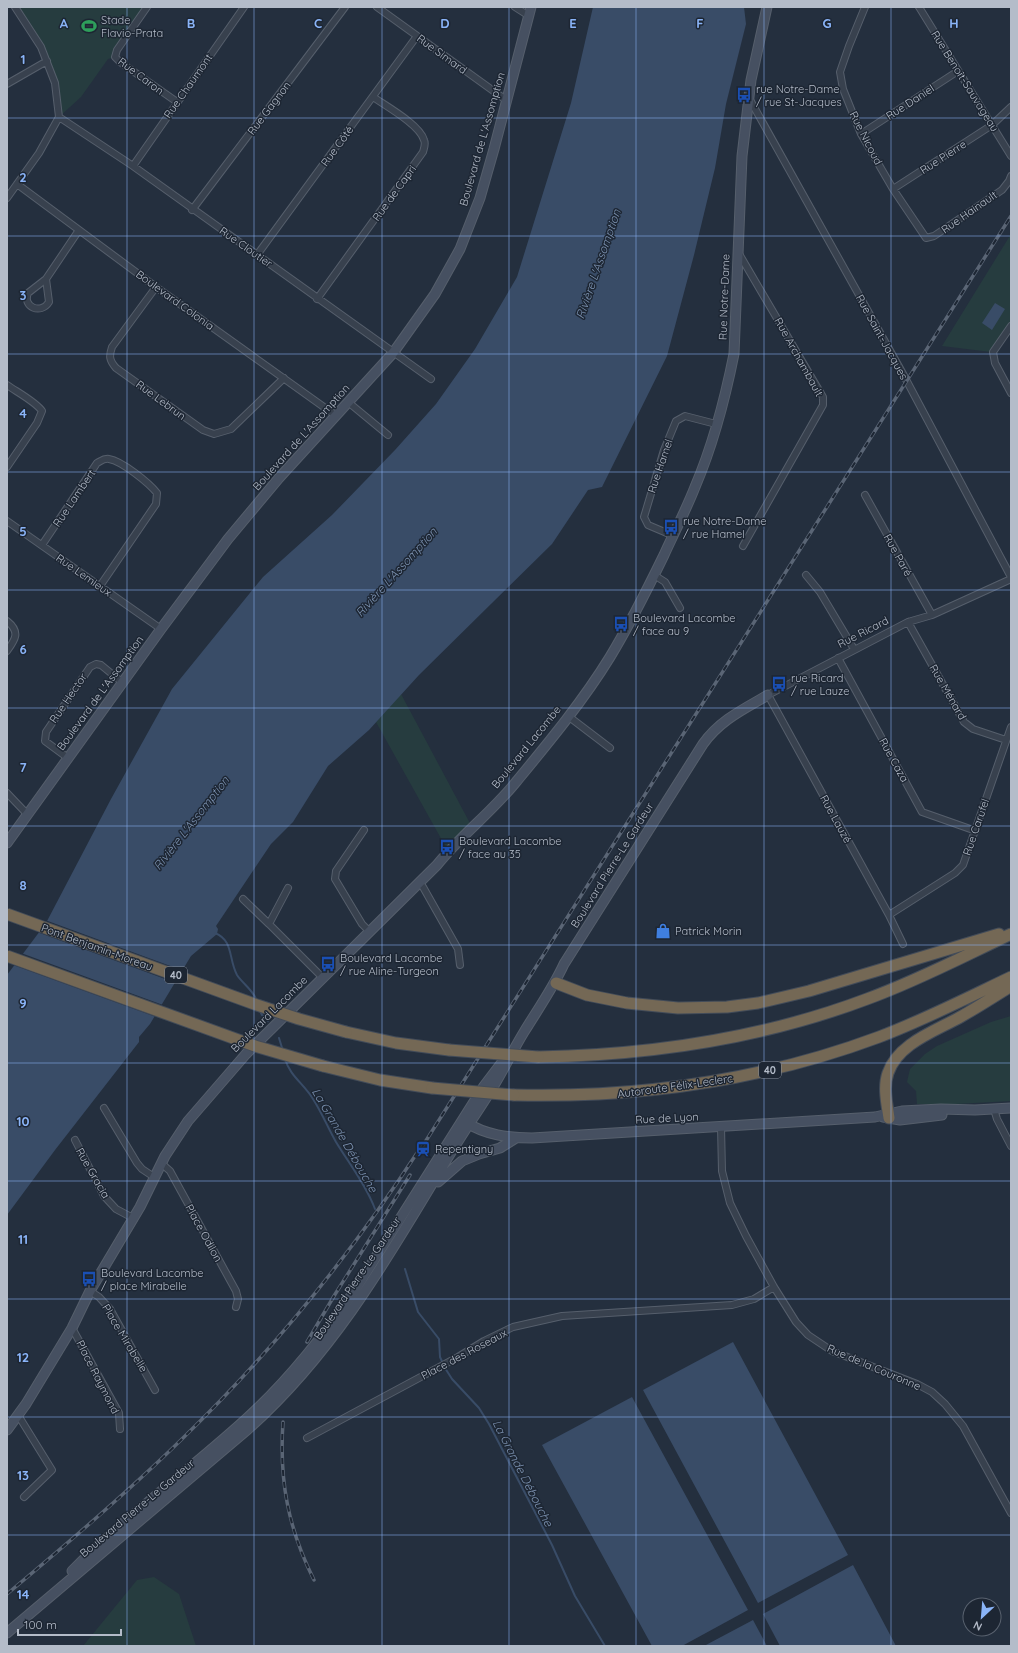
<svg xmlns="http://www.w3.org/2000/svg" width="1018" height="1653" viewBox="0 0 1018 1653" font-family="Quicksand,sans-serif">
	<rect width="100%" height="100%" fill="#242f3e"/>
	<path fill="#263c3f" d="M15 7H147L115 57 108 59 81 97 59 117 55 83 41 47Z
		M1011 234V320L991 352 942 346Z
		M401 694 472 827 448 851 376 722Z
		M1011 1016V1101L956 1104H917L916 1091 907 1082 910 1069 925 1054 937 1046 991 1022Z
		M154 1577 179 1594 196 1646H83L137 1580Z"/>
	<path fill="#394c67" d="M593 7H744L746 24 726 104 715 168 694 255 667 356 602 487 588 490 552 544 419 675 369 730 328 766 293 822 271 844 218 923 216 926 218 929 217 934 191 956 150 1024 139 1037V1042L55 1150 7 1215V975L46 923 111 799 172 689 263 577 332 515 395 450 436 404 475 349 517 277 571 103Z
		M995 303 1005 309 992 330 982 323Z
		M733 1342 848 1555 758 1603 643 1390Z
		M632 1397 748 1610 682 1646H652L542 1445Z
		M853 1565 896 1646H780L763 1614Z
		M753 1620 767 1646H704Z"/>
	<path fill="#242f3e" d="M45 920 184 971 176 983 37 932Z
		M21 953 163 1005 156 1017 13 965Z"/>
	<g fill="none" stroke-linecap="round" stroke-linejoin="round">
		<path stroke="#394c67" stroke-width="2" d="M215 933C234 941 228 958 237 975 243 984 252 989 256 999
			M260 1011 262 1015 268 1021
			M279 1038 283 1051
			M285 1059C290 1076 304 1084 313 1099 322 1113 328 1128 336 1142 350 1165 366 1185 375 1209
			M405 1269 418 1312 439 1339 440 1357 445 1368 452 1379 479 1408 489 1424 552 1545 575 1596 605 1646"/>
		<g stroke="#565f6c" stroke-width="8">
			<path id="street" d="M147 7 117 50 115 57 120 62 177 102
				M377 7 506 100
				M515 7 529 16
				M865 7 849 46 840 72 843 89 861 134 893 189 926 238 934 236 1002 190 1009 181 1011 176
				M919 7 1011 156
				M7 84 47 61
				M749 98 902 372 1011 577
				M59 117 133 166 431 379
				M861 134 958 71
				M133 166 244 7
				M17 184 156 287 335 415
				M893 189 992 125 1011 107
				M7 198 39 153 59 117 55 83 41 47 15 7
				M192 210 345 7
				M738 252 823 397V405L743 546
				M257 255 417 36
				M46 279 49 302C41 315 22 307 28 293Z
				M46 279 79 230
				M156 287 112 347C109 356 109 360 116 368L203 430 214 434 231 429 284 378
				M317 299 423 152C424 148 426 144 424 140 420 125 386 106 373 97
				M1011 326 993 352 995 363 1011 393
				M7 385C17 392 36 402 42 411L37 423 7 467
				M348 402 388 435
				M865 495 932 615
				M7 521 161 629
				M674 536 648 525 644 517 664 450 676 421 685 416 716 424
				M42 545 97 463C101 461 104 458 109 459 122 461 149 483 157 493L156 504 100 586
				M654 575 665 582 680 608
				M806 575 820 592 854 649
				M7 621C21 632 15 640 7 651
				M908 622 964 722 973 729 1006 740
				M838 658 922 812 976 831
				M568 716 610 748
				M68 758 45 741 46 732 90 667 96 664 101 665 123 683
				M7 793 28 815
				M364 830 336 871 335 879 362 924 369 931
				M419 882 423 887 458 949 460 965
				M288 888 269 924 322 977
				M243 899 269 924
				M889 915 955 873 963 865 1011 727
				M903 944 889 915 768 695 908 622 932 615 1011 579
				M104 1108 137 1163 142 1169 154 1177
				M994 1109 997 1119 1011 1146
				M721 1127 722 1171 730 1203 746 1236 774 1287 796 1322 808 1335 832 1351 917 1384 932 1392 945 1404 963 1426 1011 1513
				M75 1140 104 1196 116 1209 133 1218
				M161 1163 170 1171 236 1291 238 1299 236 1307
				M90 1291 99 1297 110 1309 155 1390
				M72 1328 119 1413 120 1429
				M18 1415 52 1470 24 1497
				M307 1438 458 1357 484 1341 513 1327 562 1316 732 1305 754 1299 774 1287"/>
		</g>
		<g stroke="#565f6c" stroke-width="11">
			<path id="secondary" d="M7 843 161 629 228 539 279 478 393 353 435 294 460 249 480 198 494 149 531 7
				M883 1117 900 1120 942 1115
				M465 1122C486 1135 508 1138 532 1138L875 1117 902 1111 941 1109 975 1110 1011 1108
				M438 1182 462 1161 479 1154 500 1148 516 1138
				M7 1430 26 1404 72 1328 90 1291 140 1207 165 1156 188 1121 246 1054 437 865C461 835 492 812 516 782 549 742 583 701 610 657 630 624 647 590 664 555 674 533 686 510 695 487 713 445 725 399 734 354L742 156 751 80 767 7
				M72 1571C126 1516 189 1471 246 1419 288 1381 323 1337 355 1290L484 1086 503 1061
				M7 1633 247 1430C333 1354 389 1256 447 1159 462 1134 478 1111 493 1087 504 1069 513 1050 524 1032 538 1009 553 988 564 964L703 744C720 720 744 709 768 695"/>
		</g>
		<g stroke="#434c59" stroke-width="13">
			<path id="highway" d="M556 983 587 995 627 1003 678 1008 727 1007 758 1003 809 991 999 934
				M346 1032 396 1043 449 1050
				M538 1057C651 1055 761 1039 867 999 917 981 964 956 1011 934
				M323 1066 380 1080 432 1088
				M514 1095C638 1098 761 1081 879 1037 924 1020 967 998 1011 977
				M889 1118C887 1104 883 1087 888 1073 898 1043 936 1031 962 1016 978 1007 995 996 1011 986"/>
		</g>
		<use href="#street" stroke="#38414e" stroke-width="6"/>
		<use href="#secondary" stroke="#465061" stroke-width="9"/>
		<use href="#highway" stroke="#746855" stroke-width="11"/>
		<g stroke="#5a6575" stroke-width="3.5">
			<path id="rail" d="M422 1147 1011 216
				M307 1342 334 1296 410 1175
				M283 1422C279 1480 288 1528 314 1580
				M7 1594C67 1544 127 1493 183 1438 272 1352 351 1254 419 1150"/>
		</g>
		<use href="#rail" stroke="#1d2633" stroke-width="2" stroke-dasharray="6" stroke-linecap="butt"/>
		<g stroke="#434c59" stroke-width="13" stroke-linecap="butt">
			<path id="highway-bridge" d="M7 914 257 1005 299 1019 346 1032
				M7 956 255 1046 323 1066
				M449 1050 538 1057
				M432 1088 514 1095"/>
		</g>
		<use href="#highway-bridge" stroke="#746855" stroke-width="11"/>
	</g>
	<path fill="none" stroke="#8ab4f8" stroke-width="1" stroke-opacity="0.55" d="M127 7V1646M254 7V1646M382 7V1646M509 7V1646M636 7V1646M764 7V1646M891 7V1646M7 118H1011M7 236H1011M7 354H1011M7 472H1011M7 590H1011M7 708H1011M7 826H1011M7 945H1011M7 1063H1011M7 1181H1011M7 1299H1011M7 1417H1011M7 1535H1011"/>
	<defs>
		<g id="stadium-bare" transform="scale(1.2)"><path d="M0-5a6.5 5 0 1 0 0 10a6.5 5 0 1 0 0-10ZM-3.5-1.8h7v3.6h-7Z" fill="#2e9e5b" stroke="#1d2633" stroke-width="2.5" paint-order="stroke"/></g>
		<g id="bus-bare" transform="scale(1.2)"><path d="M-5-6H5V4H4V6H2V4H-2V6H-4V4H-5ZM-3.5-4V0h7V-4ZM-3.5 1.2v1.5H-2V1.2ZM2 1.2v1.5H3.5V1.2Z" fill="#1a4fb4" stroke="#1d2633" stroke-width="2.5" paint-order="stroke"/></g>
		<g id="shop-bare" transform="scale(1.2)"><path d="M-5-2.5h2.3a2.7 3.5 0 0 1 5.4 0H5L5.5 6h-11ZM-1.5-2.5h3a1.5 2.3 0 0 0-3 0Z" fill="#3f7fe0" stroke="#1d2633" stroke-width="2.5" paint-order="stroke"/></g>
		<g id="station-bare" transform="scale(1.2)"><path d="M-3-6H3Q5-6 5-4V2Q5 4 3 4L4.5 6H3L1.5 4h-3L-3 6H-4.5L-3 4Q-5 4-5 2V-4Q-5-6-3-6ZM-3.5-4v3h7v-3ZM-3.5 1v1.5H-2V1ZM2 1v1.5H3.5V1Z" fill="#1a4fb4" stroke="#1d2633" stroke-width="2.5" paint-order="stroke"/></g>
	</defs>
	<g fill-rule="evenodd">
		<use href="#stadium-bare" x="89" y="26"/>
		<use href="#bus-bare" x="744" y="95"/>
		<use href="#bus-bare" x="671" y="527"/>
		<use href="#bus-bare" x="621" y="624"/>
		<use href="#bus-bare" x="779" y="684"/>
		<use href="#bus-bare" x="447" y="847"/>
		<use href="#shop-bare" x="663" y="931"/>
		<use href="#bus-bare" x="328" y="964"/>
		<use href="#station-bare" x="423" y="1149"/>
		<use href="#bus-bare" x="89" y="1279"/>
	</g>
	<g text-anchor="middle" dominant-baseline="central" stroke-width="3" stroke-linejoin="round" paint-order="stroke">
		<g fill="#1d2633" stroke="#878f9c" stroke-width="1">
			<rect x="165" y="967" width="22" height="16" rx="3"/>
			<rect x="759" y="1062" width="22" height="16" rx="3"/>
		</g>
		<g font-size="10" font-weight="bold" fill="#b4bcc9">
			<text x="176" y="975">40</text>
			<text x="770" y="1070">40</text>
		</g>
		<g font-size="11" fill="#b4bcc9" stroke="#1d2633" text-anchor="start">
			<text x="101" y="20">Stade<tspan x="101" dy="13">Flavio-Prata</tspan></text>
			<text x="756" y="89">rue Notre-Dame<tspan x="756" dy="13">/ rue St-Jacques</tspan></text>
			<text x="683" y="521">rue Notre-Dame<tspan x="683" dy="13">/ rue Hamel</tspan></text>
			<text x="633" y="618">Boulevard Lacombe<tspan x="633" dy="13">/ face au 9</tspan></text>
			<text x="791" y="678">rue Ricard<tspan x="791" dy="13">/ rue Lauze</tspan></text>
			<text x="459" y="841">Boulevard Lacombe<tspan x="459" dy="13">/ face au 35</tspan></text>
			<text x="675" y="931">Patrick Morin</text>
			<text x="340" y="958">Boulevard Lacombe<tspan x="340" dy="13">/ rue Aline-Turgeon</tspan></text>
			<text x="435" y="1149">Repentigny</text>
			<text x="101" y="1273">Boulevard Lacombe<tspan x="101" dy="13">/ place Mirabelle</tspan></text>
		</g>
		<g font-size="11" fill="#b4bcc9" stroke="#1d2633">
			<text transform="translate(442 54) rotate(36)">Rue Simard</text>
			<text transform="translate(141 76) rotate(37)">Rue Caron</text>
			<text transform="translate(965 81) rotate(58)">Rue Benoît-Sauvageau</text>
			<text transform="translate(188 86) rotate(-55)">Rue Chaumont</text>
			<text transform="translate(910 102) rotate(-33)">Rue Daniel</text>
			<text transform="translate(269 108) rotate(-53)">Rue Gagnon</text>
			<text transform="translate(866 138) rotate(63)">Rue Nicoud</text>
			<text transform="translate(482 139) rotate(-74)">Boulevard de L'Assomption</text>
			<text transform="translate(337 146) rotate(-54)">Rue Côté</text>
			<text transform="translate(943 157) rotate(-33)">Rue Pierre</text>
			<text transform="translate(394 193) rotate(-54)">Rue de Capri</text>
			<text transform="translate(969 212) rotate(-35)">Rue Hainault</text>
			<text transform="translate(246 247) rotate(35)">Rue Cloutier</text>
			<text transform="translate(724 297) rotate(-88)">Rue Notre-Dame</text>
			<text transform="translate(175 300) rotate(36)">Boulevard Colonia</text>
			<text transform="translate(882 337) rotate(61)">Rue Saint-Jacques</text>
			<text transform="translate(799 357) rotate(61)">Rue Archambault</text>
			<text transform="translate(161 400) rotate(36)">Rue Lebrun</text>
			<text transform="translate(301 437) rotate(-48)">Boulevard de L'Assomption</text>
			<text transform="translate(660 466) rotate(-71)">Rue Hamel</text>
			<text transform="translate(74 498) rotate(-56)">Rue Lambert</text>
			<text transform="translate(898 555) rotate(61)">Rue Paré</text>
			<text transform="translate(84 575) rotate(35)">Rue Lemieux</text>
			<text transform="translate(863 632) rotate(-27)">Rue Ricard</text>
			<text transform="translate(948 692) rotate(60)">Rue Ménard</text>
			<text transform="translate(100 693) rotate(-54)">Boulevard de L'Assomption</text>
			<text transform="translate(68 698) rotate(-56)">Rue Hector</text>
			<text transform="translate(526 747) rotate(-51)">Boulevard Lacombe</text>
			<text transform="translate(894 760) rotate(61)">Rue Caza</text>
			<text transform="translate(836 819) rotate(61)">Rue Lauzé</text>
			<text transform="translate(976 827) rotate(-71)">Rue Carufel</text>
			<text transform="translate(612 865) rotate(-58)">Boulevard Pierre-Le Gardeur</text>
			<text transform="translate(97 947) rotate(20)">Pont Benjamin-Moreau</text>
			<text transform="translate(269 1014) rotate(-45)">Boulevard Lacombe</text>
			<text transform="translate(675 1086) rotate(-8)">Autoroute Félix-Leclerc</text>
			<text transform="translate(667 1118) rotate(-3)">Rue de Lyon</text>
			<text transform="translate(93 1173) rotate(60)">Rue Gracia</text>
			<text transform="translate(204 1233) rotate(61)">Place Odilon</text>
			<text transform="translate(357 1278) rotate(-56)">Boulevard Pierre-Le Gardeur</text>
			<text transform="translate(125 1338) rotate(59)">Place Mirabelle</text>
			<text transform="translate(464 1354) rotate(-28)">Place des Roseaux</text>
			<text transform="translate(874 1367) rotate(23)">Rue de la Couronne</text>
			<text transform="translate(98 1377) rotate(63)">Place Raymond</text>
			<text transform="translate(137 1508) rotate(-40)">Boulevard Pierre-Le Gardeur</text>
		</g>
		<g font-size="12" font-style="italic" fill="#7c92b1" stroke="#1d2633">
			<text transform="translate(598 264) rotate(-71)">Rivière L'Assomption</text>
			<text transform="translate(396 572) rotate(-48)">Rivière L'Assomption</text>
			<text transform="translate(191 823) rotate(-52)">Rivière L'Assomption</text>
			<text transform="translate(345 1140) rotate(60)">La Grande Débouche</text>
			<text transform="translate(523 1473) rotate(63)">La Grande Débouche</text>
		</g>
	</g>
	<g font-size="13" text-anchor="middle" font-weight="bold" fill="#8ab4f8" stroke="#1d2633" stroke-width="3" stroke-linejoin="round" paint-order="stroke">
		<text x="64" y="28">A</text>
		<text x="191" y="28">B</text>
		<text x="318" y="28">C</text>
		<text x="445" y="28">D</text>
		<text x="573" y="28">E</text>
		<text x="700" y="28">F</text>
		<text x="827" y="28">G</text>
		<text x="954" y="28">H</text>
		<text x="23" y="64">1</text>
		<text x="23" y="182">2</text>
		<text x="23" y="300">3</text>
		<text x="23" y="418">4</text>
		<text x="23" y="536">5</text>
		<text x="23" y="654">6</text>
		<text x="23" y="772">7</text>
		<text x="23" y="890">8</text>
		<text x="23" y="1008">9</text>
		<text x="23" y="1126">10</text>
		<text x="23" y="1244">11</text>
		<text x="23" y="1362">12</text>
		<text x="23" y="1480">13</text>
		<text x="23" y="1599">14</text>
	</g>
	<rect width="1018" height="1653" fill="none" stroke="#b4bcc9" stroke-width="16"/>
	<g transform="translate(982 1617) rotate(206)"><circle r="19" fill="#1d2633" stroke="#59626f"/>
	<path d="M0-3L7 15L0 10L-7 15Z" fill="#8ab4f8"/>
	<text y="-6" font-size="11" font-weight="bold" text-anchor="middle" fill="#b4bcc9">N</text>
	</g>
	<path d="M18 1629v6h103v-6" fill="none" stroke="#b4bcc9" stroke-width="2"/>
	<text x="24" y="1629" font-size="12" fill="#b4bcc9" stroke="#1d2633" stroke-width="3" paint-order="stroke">100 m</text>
</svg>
